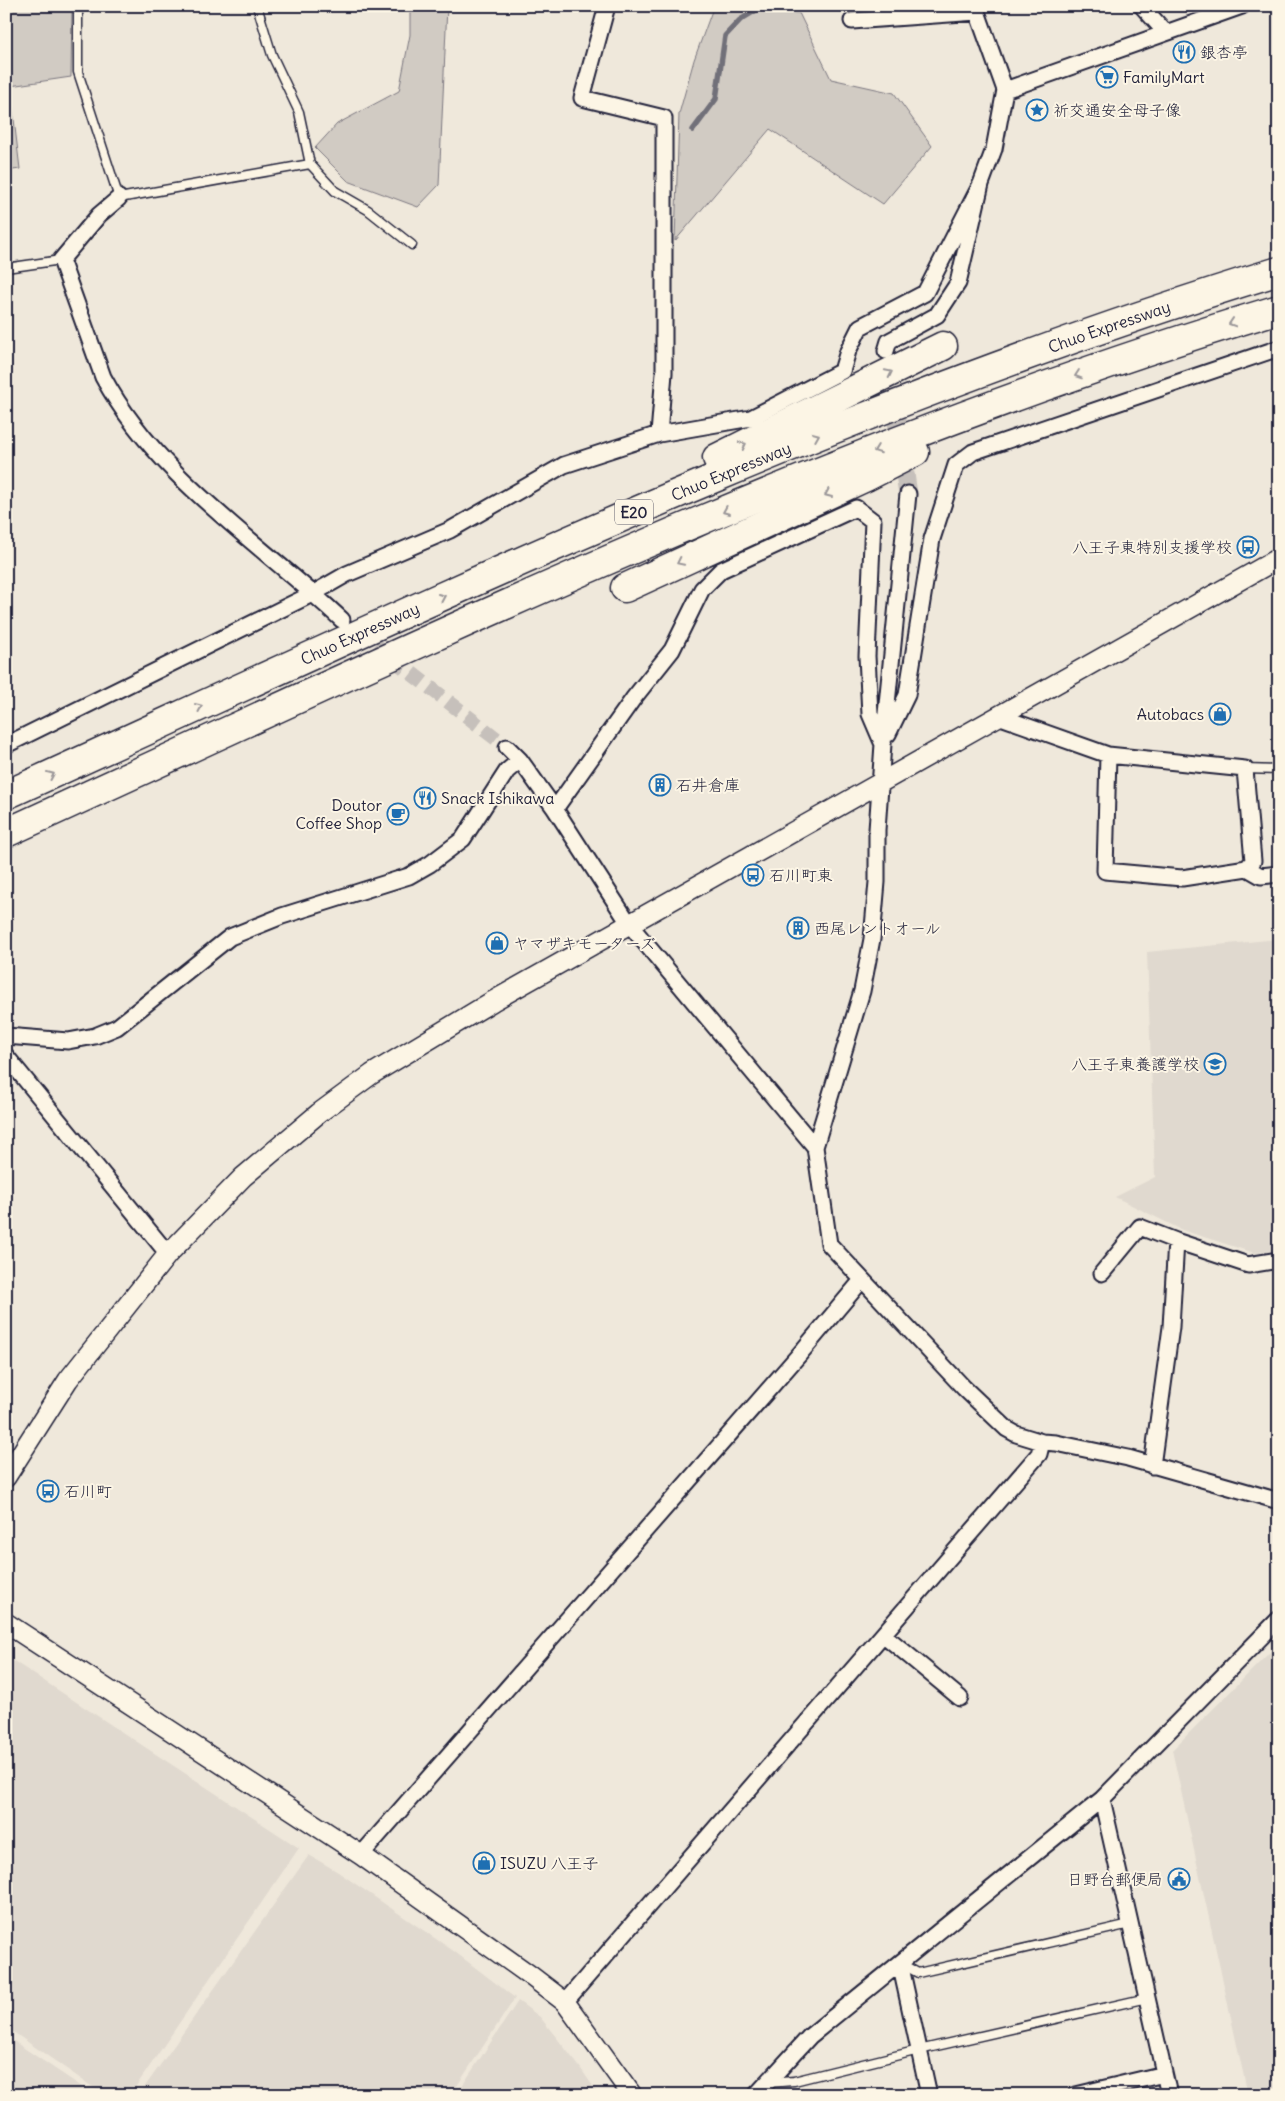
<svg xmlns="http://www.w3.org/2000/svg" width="1285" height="2101" viewBox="0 0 1285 2101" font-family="Delius,'Klee One',sans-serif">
	<rect width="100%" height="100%" fill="#efe8db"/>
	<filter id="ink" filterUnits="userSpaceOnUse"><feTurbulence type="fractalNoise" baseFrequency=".02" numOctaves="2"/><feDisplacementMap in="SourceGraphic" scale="10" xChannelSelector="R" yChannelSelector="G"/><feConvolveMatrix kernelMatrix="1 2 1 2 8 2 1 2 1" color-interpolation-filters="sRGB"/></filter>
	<g filter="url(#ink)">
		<path fill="#e0d9cf" d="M1279 939V1251L1254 1253 1182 1230 1115 1197 1155 1177 1147 952Z
			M1279 1643V2095H1248L1172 1750Z
			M6 1656 299 1848 130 2095H104L6 2027Z
			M309 1855 338 1872 455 1952 515 1998 451 2095H139Z
			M518 2001 540 2017 579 2066 599 2095H456Z
			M6 2036 94 2095H6Z"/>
		<path fill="#d1cbc3" stroke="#7a767f" d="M6 6H72L71 77 10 86 20 169 6 171Z
			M410 6H447L439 185 418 207 348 181 315 148 337 124 399 91 410 35Z
			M713 8 799 13 831 79 894 93 932 146 883 204 770 129 675 241 679 114 694 60Z"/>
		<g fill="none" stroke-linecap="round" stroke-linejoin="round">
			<path stroke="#716f79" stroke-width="5.5" d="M693 130 716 99 725 36 740 20 763 6"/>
			<path stroke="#c6c0bb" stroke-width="15" stroke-dasharray="15 8" stroke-linecap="butt" d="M357 631 507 747"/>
			<path stroke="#c6c0bb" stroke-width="19" stroke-dasharray="19 9" stroke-linecap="butt" d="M888 362 908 494"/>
			<g stroke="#22223b" stroke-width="11">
				<path id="service" d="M78 6V72L119 198 310 164
					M257 6 272 55 299 112 310 164 335 191 368 210 412 245
					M6 268 61 260
					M1245 769 1279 770
					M900 1963 918 1973 1130 1924
					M768 2083 794 2081 919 2050 1147 1998"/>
			</g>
			<g stroke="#22223b" stroke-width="19">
				<path id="minor" d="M607 6 582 98 664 118V373L659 434
					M1142 6 1165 32
					M852 21 977 12
					M1005 90 1242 6
					M119 198 99 215 61 260 103 377C157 478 261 543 342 620
					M886 351 889 341 937 315 958 283 981 184 994 149 1005 90 975 6
					M908 494 883 744 877 830V882L872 939 862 991 815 1147 829 1244 964 1388 1007 1429 1016 1434 1042 1442 1056 1443 1128 1458 1279 1501
					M998 716 1108 755 1245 769 1253 861 1247 868 1182 878 1105 871 1108 755
					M888 734 907 695 932 539 956 465 973 452 1279 348
					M6 745 314 593 347 574 450 530 564 465 659 434 751 418 842 371 848 351 860 327 925 293 981 184
					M507 747 520 760 555 809 630 925 815 1147
					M555 809 633 699 672 650 702 589 721 570 856 508 873 521 867 656 870 714 882 742
					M1247 868 1261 876 1279 874
					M6 1036 68 1041 95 1036 117 1027 230 937 282 916 409 876 430 864 463 839 507 771 520 760
					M6 1056 168 1254
					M1102 1273 1140 1227 1176 1241 1248 1265 1279 1260
					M1152 1466 1171 1327 1176 1241
					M884 1635 960 1698
					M1102 1799 1169 2095
					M361 1855 798 1356 862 1280
					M900 1963 929 2095
					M565 2002 1039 1454 1042 1442
					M756 2095 810 2036 1102 1799 1279 1619
					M1076 2095 1164 2074"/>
			</g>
			<g stroke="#22223b" stroke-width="22">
				<path id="tertiary" d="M6 1477 68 1380 168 1254 243 1177 319 1113 372 1074 493 1001 1279 558
					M6 1623 361 1855 531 1976 565 2002 632 2095"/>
			</g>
			<g stroke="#22223b" stroke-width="31">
				<g id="motorway">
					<path d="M717 458 943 346"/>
					<path d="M625 588 866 477 915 452"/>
					<path id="s1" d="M6 795C424 605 839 405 1279 271"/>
					<path d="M6 833C423 642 839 441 1279 309"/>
				</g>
			</g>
			<use href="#service" stroke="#fcf5e5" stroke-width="8"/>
			<use href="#minor" stroke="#fcf5e5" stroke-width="15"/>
			<use href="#tertiary" stroke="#fcf5e5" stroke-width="19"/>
			<use href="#motorway" stroke="#fcf5e5" stroke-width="28"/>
		</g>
		<defs><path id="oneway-chevron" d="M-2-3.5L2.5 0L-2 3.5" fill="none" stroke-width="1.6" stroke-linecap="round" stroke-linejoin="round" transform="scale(1.25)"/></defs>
		<g stroke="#9a9698">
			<use href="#oneway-chevron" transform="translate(1232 323) rotate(162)"/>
			<use href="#oneway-chevron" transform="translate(889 373) rotate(-26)"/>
			<use href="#oneway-chevron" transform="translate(1078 375) rotate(161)"/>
			<use href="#oneway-chevron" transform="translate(816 436) rotate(-22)"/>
			<use href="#oneway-chevron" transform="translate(743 445) rotate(-26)"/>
			<use href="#oneway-chevron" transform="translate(877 450) rotate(159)"/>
			<use href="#oneway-chevron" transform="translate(828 494) rotate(156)"/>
			<use href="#oneway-chevron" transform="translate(726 511) rotate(157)"/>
			<use href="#oneway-chevron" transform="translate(680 562) rotate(154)"/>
			<use href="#oneway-chevron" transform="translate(442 597) rotate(-24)"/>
			<use href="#oneway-chevron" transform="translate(199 707) rotate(-24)"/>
			<use href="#oneway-chevron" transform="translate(51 775) rotate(-24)"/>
		</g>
	</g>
	<defs>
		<g id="restaurant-ring" transform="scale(1.125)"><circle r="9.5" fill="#fcf5e5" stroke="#1f6fb2" stroke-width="1.5"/><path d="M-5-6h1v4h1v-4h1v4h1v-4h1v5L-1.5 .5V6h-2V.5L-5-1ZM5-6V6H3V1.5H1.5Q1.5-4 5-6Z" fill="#1f6fb2"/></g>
		<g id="supermarket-ring" transform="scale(1.125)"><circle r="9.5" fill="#fcf5e5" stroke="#1f6fb2" stroke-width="1.5"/><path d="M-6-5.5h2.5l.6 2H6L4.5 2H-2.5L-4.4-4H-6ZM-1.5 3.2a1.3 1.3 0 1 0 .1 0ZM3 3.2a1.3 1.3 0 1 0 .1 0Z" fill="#1f6fb2"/></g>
		<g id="sight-ring" transform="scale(1.125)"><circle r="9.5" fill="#fcf5e5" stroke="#1f6fb2" stroke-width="1.5"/><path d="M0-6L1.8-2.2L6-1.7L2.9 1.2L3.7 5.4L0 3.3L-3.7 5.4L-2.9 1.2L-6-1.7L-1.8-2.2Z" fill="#1f6fb2"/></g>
		<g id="bus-ring" transform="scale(1.125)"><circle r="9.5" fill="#fcf5e5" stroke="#1f6fb2" stroke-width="1.5"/><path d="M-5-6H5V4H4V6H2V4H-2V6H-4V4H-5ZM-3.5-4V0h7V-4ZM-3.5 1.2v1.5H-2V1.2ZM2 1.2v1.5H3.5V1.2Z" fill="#1f6fb2"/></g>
		<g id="shop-ring" transform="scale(1.125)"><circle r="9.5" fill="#fcf5e5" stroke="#1f6fb2" stroke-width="1.5"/><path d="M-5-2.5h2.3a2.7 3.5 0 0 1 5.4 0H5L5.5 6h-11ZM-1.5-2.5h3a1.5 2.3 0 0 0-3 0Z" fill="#1f6fb2"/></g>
		<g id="building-ring" transform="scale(1.125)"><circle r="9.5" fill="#fcf5e5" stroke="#1f6fb2" stroke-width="1.5"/><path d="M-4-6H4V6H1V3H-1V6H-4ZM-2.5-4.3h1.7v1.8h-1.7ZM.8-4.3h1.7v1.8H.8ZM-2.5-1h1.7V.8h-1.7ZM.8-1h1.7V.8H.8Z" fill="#1f6fb2"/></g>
		<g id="cafe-ring" transform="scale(1.125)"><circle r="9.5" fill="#fcf5e5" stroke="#1f6fb2" stroke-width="1.5"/><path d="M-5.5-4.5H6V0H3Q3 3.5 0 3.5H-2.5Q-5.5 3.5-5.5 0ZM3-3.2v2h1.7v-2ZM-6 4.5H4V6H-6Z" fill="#1f6fb2"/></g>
		<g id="school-ring" transform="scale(1.125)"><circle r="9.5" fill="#fcf5e5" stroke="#1f6fb2" stroke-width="1.5"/><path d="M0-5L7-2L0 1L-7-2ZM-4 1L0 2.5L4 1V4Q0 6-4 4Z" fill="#1f6fb2"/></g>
		<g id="civic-ring" transform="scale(1.125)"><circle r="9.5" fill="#fcf5e5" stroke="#1f6fb2" stroke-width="1.5"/><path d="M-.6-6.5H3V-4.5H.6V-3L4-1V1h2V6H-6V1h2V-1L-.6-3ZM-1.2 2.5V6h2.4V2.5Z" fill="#1f6fb2"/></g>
	</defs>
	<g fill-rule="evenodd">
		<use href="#restaurant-ring" x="1184" y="52"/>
		<use href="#supermarket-ring" x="1107" y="77"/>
		<use href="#sight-ring" x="1037" y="110"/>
		<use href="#bus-ring" x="1248" y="547"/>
		<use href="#shop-ring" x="1220" y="714"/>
		<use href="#building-ring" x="660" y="785"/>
		<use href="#restaurant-ring" x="425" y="798"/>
		<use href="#cafe-ring" x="398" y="814"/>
		<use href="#bus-ring" x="753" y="875"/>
		<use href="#building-ring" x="798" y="928"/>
		<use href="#shop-ring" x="497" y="943"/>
		<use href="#school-ring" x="1215" y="1064"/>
		<use href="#bus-ring" x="48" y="1491"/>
		<use href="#shop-ring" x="484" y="1863"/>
		<use href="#civic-ring" x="1179" y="1879"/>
	</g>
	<g text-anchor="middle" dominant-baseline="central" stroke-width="4" stroke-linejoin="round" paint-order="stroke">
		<rect fill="#fcf5e5" stroke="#63616e" stroke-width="1" x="615" y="499.5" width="38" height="25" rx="4"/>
		<g font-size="15" font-weight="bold" fill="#22223b">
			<text x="634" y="512">E20</text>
		</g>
		<g font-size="16" fill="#22223b" stroke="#fcf5e5" text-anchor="start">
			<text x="1200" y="52">銀杏亭</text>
			<text x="1123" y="77">FamilyMart</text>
			<text x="1053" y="110">祈交通安全母子像</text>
			<text x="1232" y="547" text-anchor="end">八王子東特別支援学校</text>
			<text x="1204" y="714" text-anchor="end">Autobacs</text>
			<text x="676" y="785">石井倉庫</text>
			<text x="441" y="798">Snack Ishikawa</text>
			<text x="382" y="805" text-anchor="end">Doutor<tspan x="382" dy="18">Coffee Shop</tspan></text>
			<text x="769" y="875">石川町東</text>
			<text x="814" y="928">西尾レントオール</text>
			<text x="513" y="943">ヤマザキモーターズ</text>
			<text x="1199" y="1064" text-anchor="end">八王子東養護学校</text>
			<text x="64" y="1491">石川町</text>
			<text x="500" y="1863">ISUZU 八王子</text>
			<text x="1163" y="1879" text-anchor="end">日野台郵便局</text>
		</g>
		<g font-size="16" fill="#22223b" stroke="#fcf5e5">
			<text stroke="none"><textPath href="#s1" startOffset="1199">Chuo Expressway</textPath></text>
			<text stroke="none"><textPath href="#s1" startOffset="794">Chuo Expressway</textPath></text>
			<text stroke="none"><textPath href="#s1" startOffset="389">Chuo Expressway</textPath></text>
		</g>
	</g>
	<rect width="1285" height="2101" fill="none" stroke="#fcf5e5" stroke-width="25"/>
	<rect x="12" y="12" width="1260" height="2076" fill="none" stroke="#22223b" stroke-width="2" filter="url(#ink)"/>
</svg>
